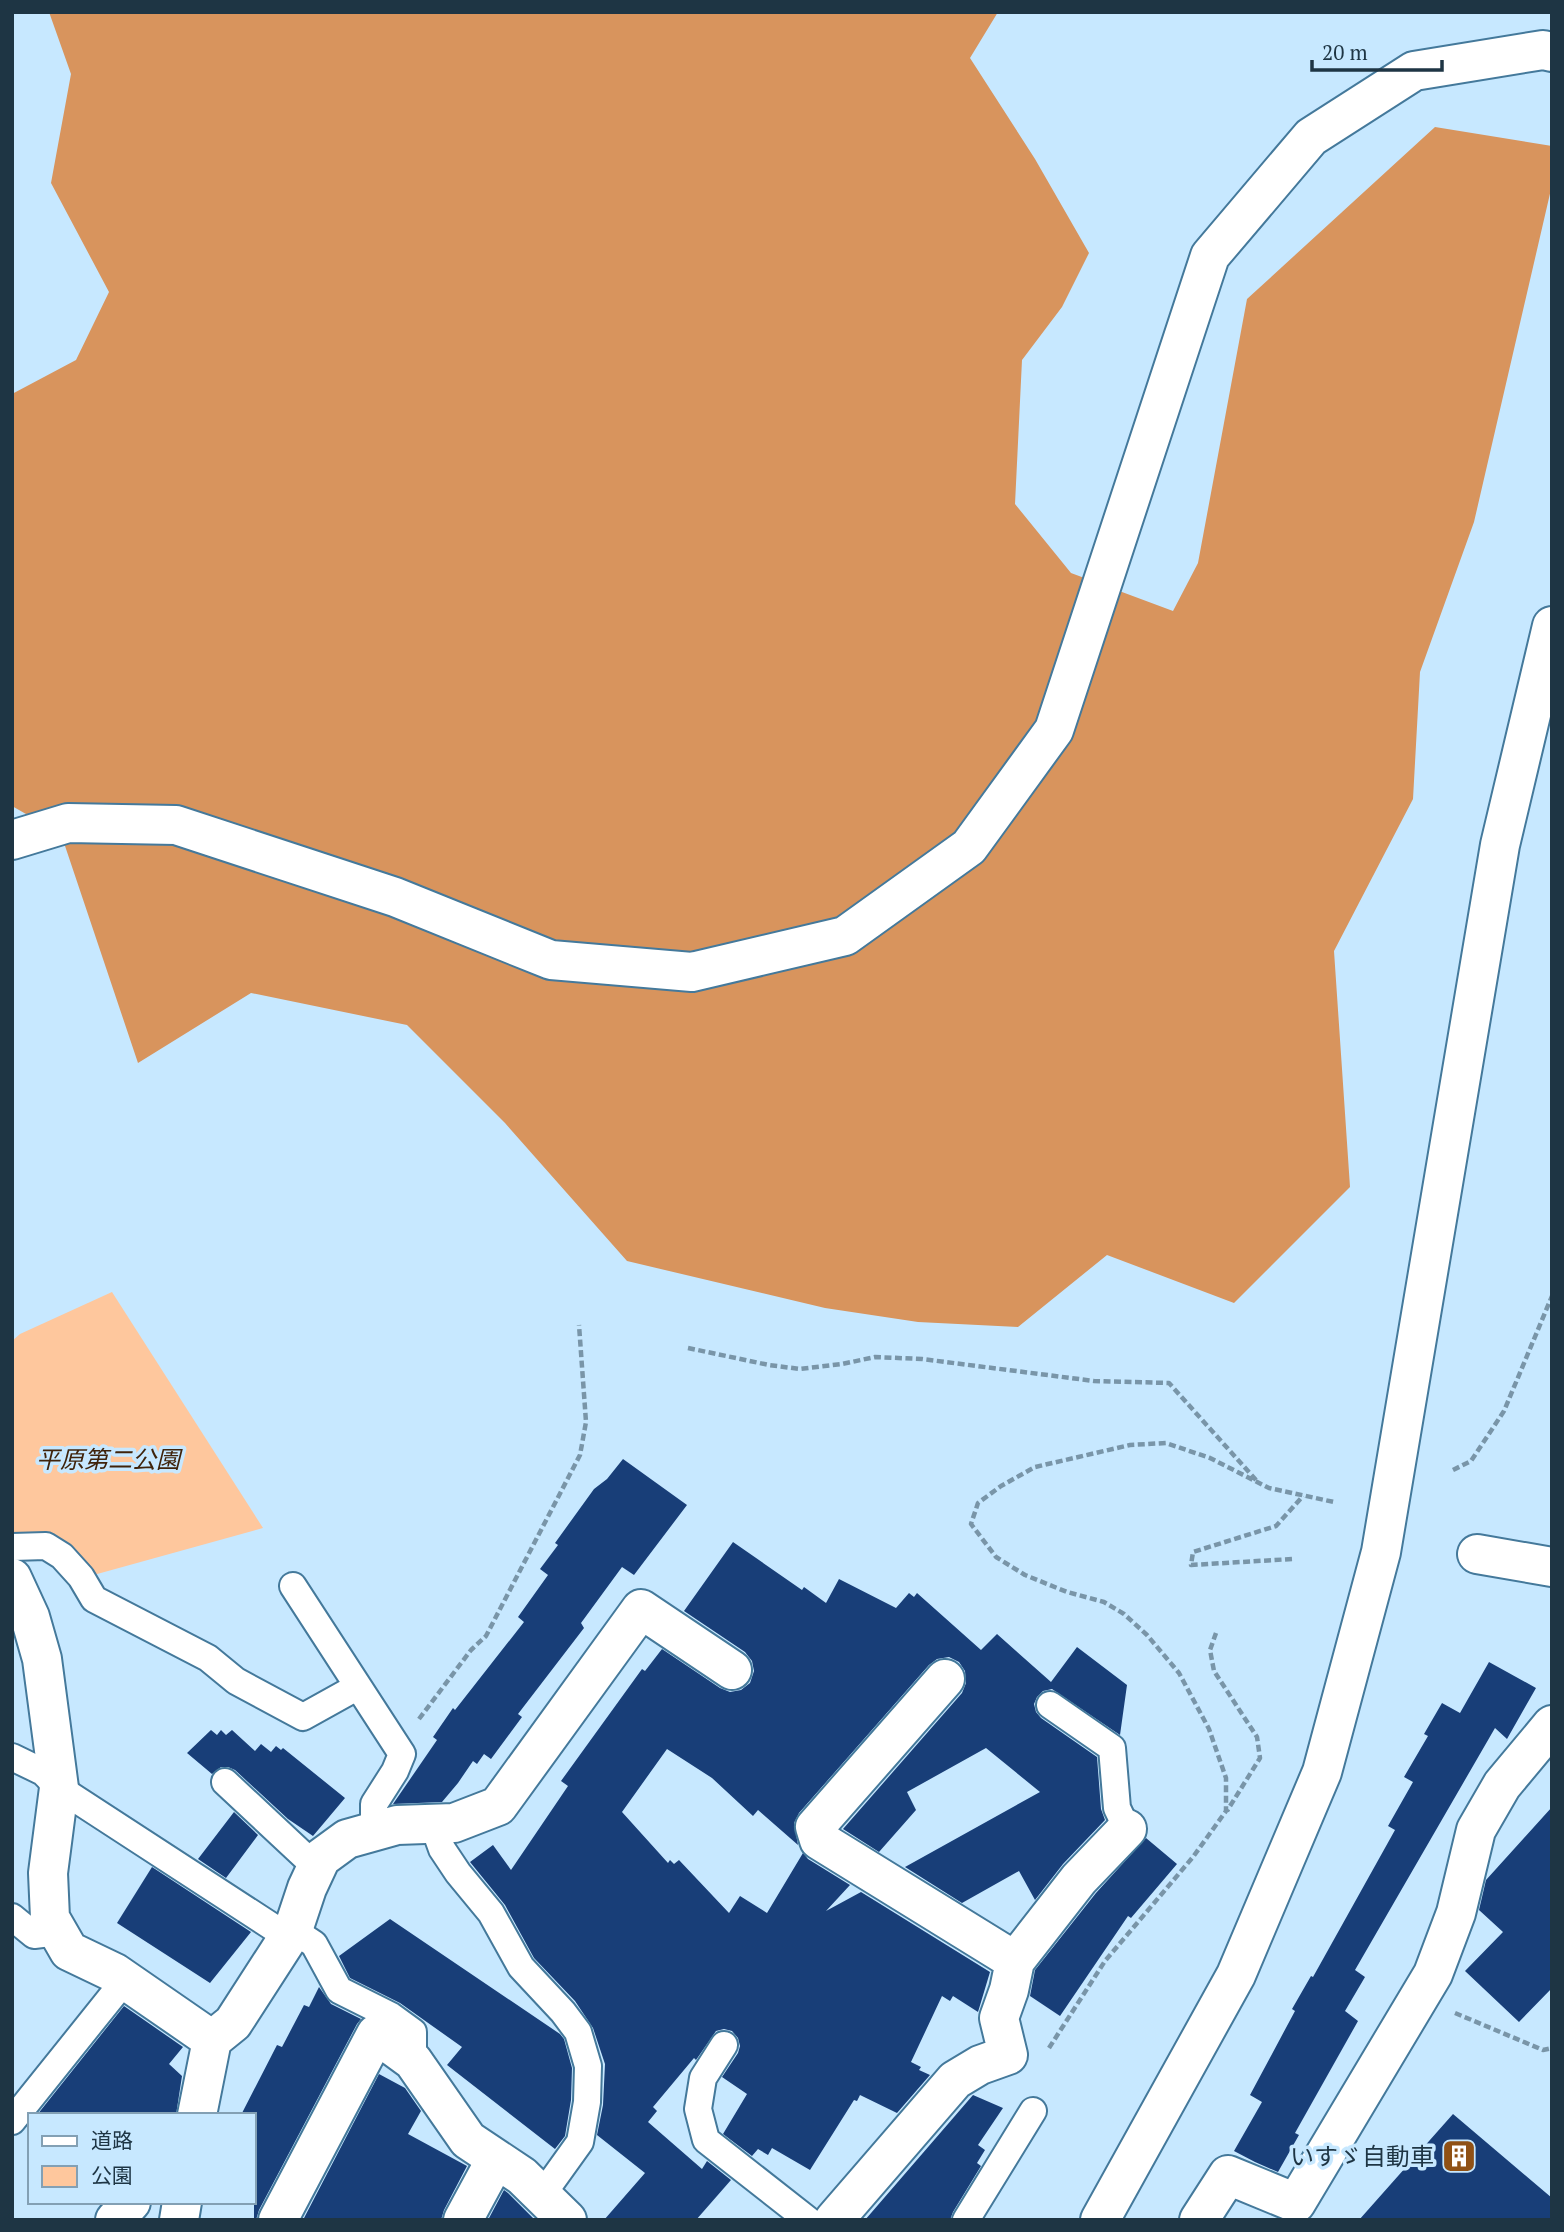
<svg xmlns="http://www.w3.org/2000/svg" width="1564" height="2232" viewBox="0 0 1564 2232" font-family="'PT Serif','Noto Sans JP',serif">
	<rect width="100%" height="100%" fill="#c7e8ff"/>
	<path fill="#fec79d" d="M112 1292 263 1528 90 1576 12 1540V1341L20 1334Z"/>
	<path fill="#d8945d" d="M49 12H998L970 58 1035 159 1089 253 1062 307 1022 360 1015 504 1071 573 1173 611 1198 563 1247 299 1435 127 1552 146V185L1474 522 1420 672 1413 799 1334 951 1350 1187 1234 1303 1107 1255 1018 1327 918 1322 825 1308 627 1261 505 1123 407 1025 251 993 138 1063 61 834 12 806V394L76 360 109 292 51 183 71 74Z"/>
	<path fill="#183e78" d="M623 1459 687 1505 634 1575 622 1567 581 1623 584 1628 518 1714 522 1717 491 1759 484 1754 477 1764 473 1761 458 1783 442 1802 393 1804 437 1740 433 1737 453 1708 455 1710 524 1622 518 1617 548 1575 540 1569 558 1545 555 1543 594 1489 607 1479Z
		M733 1542 802 1590 804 1587 826 1603 839 1579 896 1608 909 1593 914 1597 917 1593 981 1650 997 1634 1051 1682 1077 1647 1127 1685 1120 1735 1052 1689 1043 1691 1037 1697 1034 1704 1036 1712 1041 1718 1097 1757 1101 1809 1105 1820 1063 1864 1035 1900 1019 1871 962 1903 905 1867 1040 1792 986 1748 907 1792 916 1810 879 1852 843 1829 962 1693 966 1683 965 1671 959 1662 949 1657 937 1659 929 1665 799 1813 794 1823 798 1845 758 1810 753 1816 712 1778 667 1749 622 1812 668 1863 670 1860 674 1864 679 1860 729 1913 740 1896 767 1913 803 1853 808 1859 850 1885 826 1911 861 1892 990 1972 978 2012 953 1996 950 2001 942 1996 911 2062 921 2067 919 2070 930 2075 897 2113 860 2095 857 2101 854 2100 810 2170 772 2148 768 2155 758 2149 752 2156 723 2134 747 2094 722 2077 738 2053 740 2046 738 2038 732 2031 724 2029 716 2031 696 2060 694 2058 653 2107 657 2111 648 2122 702 2169 707 2161 731 2180 696 2220H604L645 2173 597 2135 603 2105 605 2064 593 2028 575 2001 534 1958 505 1905 470 1862 493 1845 511 1870 568 1786 561 1781 642 1669 645 1671 662 1649 720 1688 730 1692 741 1690 750 1683 754 1671 752 1661 745 1652 684 1611Z
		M1489 1662 1536 1688 1507 1739 1495 1728 1355 1970 1365 1977 1345 2011 1358 2021 1295 2133 1299 2135 1278 2172 1255 2162 1234 2151 1262 2102 1250 2095 1295 2011 1292 2009 1311 1976 1313 1977 1395 1830 1388 1826 1413 1782 1404 1777 1428 1736 1424 1734 1442 1703 1460 1713Z
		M211 1730 217 1735 221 1730 226 1735 232 1730 255 1751 261 1744 271 1752 276 1746 281 1750 283 1748 345 1798 313 1836 288 1819 235 1770 228 1767H221L212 1774 187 1753Z
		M1552 1807V1988L1519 2022 1465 1971 1503 1932 1479 1910 1486 1880Z
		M234 1812 258 1835 226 1878 198 1859Z
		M1146 1838 1177 1864 1131 1918 1128 1916 1060 2016 1030 1996 1035 1970 1096 1893Z
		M152 1867 251 1932 210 1983 117 1923Z
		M390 1919 560 2034 564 2039 572 2068 571 2100 565 2136 555 2149 447 2065 462 2047 400 2003 350 1978 339 1956Z
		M319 1987 331 2004 361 2019 357 2024 259 2210 256 2220H254V2115H241L277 2045 282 2047 304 2005 309 2007Z
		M124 2006 183 2047 169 2064 182 2076 176 2115H37Z
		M379 2074 405 2088 421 2111 408 2134 467 2166 444 2210 441 2220H303Z
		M973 2095 1003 2108 978 2145 985 2150 977 2163 981 2166 953 2212 950 2220H865Z
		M1453 2114 1552 2198V2220H1359Z
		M504 2190 508 2193 535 2220H488Z"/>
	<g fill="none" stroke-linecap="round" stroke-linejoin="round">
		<g stroke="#44799b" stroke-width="30">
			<path id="service" d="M12 1547 46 1546 62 1556 81 1577 94 1599 208 1658 236 1681 303 1717 357 1687
				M293 1586 402 1754 395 1771 374 1804V1831
				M1050 1705 1112 1748 1117 1808 1127 1829
				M12 1757 43 1772 59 1788 288 1937
				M225 1782 317 1868
				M433 1824 442 1849 458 1873 491 1913 521 1967 563 2012 578 2032 588 2066 587 2102 580 2142 542 2195
				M12 1917 34 1935 58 1932
				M293 1930 314 1944 339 1990 391 2016 413 2032V2061
				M724 2045 703 2078 698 2109 706 2140 808 2220
				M12 2121 125 1980
				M966 2220 1033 2111"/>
		</g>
		<g stroke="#44799b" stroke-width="42">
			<path id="minor" d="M1477 1554 1552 1567
				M12 1578 30 1617 42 1659 59 1788 48 1873 50 1918 69 1951 115 1973 212 2040 197 2115
				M945 1679 815 1827 819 1840 1015 1961
				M212 2040 233 2023 293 1930 307 1888 321 1858 347 1839 397 1825 454 1823 498 1806 641 1609 732 1670
				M115 2220 131 2202
				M179 2220 182 2202
				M278 2220 376 2034 413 2061 468 2140 522 2176 567 2220
				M463 2220 496 2159
				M834 2220 955 2080 980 2065 1008 2055 999 2018 1009 1990 1015 1961 1079 1879 1127 1829
				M1199 2220 1228 2175 1296 2203 1433 1974 1456 1913 1476 1830 1502 1785 1552 1725"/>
		</g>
		<g stroke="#44799b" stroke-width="42">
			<path id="tertiary" d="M12 840 68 823 176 825 395 897 551 960 692 972 845 936 969 847 1054 730 1210 256 1311 137 1414 71 1543 50 1552 52
				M1100 2220 1236 1975 1322 1772 1381 1552 1500 845 1552 626"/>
		</g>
		<path stroke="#7995a8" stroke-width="4.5" stroke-dasharray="7 3.5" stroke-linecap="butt" d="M688 1348 769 1365 800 1369 842 1364 875 1357 922 1359 1094 1381 1169 1383 1256 1480
			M1453 1470 1471 1461 1504 1411 1552 1296
			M1292 1559 1191 1565 1193 1552 1276 1526 1303 1496
			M1216 1633 1210 1650 1214 1671 1257 1737 1260 1758 1227 1811
			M419 1719 471 1650 486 1636 580 1455 586 1422 579 1325
			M1455 2013 1543 2050 1552 2048
			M1049 2048 1105 1961 1193 1857 1226 1811V1778L1209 1729 1179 1673 1147 1635 1124 1614 1104 1602 1067 1592 1025 1575 996 1557 971 1524 978 1503 1001 1486 1035 1467 1130 1445 1166 1443 1210 1458 1269 1488 1334 1502"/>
		<use href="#service" stroke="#fff" stroke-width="26"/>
		<use href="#minor" stroke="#fff" stroke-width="38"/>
		<use href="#tertiary" stroke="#fff" stroke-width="38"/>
	</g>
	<defs>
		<g id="building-square" transform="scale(1.75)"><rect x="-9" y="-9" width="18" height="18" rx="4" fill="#8f5115" stroke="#c7e8ff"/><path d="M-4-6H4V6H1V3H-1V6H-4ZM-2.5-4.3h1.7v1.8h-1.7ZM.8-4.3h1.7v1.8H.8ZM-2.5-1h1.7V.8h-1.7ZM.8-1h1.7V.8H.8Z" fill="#fff"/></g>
	</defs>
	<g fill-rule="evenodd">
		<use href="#building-square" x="1459" y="2156"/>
	</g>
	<g text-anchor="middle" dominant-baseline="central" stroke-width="7" stroke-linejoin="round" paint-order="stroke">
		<g font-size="24" font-style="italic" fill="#3f230b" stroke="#c7e8ff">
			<text x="108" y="1459">平原第二公園</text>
		</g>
		<g font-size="24" fill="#1e3544" stroke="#c7e8ff" text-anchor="end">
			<text x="1434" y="2156">いすゞ自動車</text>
		</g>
	</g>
	<rect width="1564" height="2232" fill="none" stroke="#1e3544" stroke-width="28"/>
	<rect x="28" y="2113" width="228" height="91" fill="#c7e8ff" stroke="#83a0b4" stroke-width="2"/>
	<rect x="42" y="2136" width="35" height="10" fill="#ffffff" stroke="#83a0b4" stroke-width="2"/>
	<text x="91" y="2148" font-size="21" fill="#1e3544">道路</text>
	<rect x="42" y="2166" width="35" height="21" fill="#fec79d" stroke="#83a0b4" stroke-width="2"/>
	<text x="91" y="2183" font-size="21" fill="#1e3544">公園</text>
	<path d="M1312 60v10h130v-10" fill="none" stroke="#1e3544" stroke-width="3.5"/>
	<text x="1322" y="60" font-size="21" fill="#1e3544" stroke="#c7e8ff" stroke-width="5" paint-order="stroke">20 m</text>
</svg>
